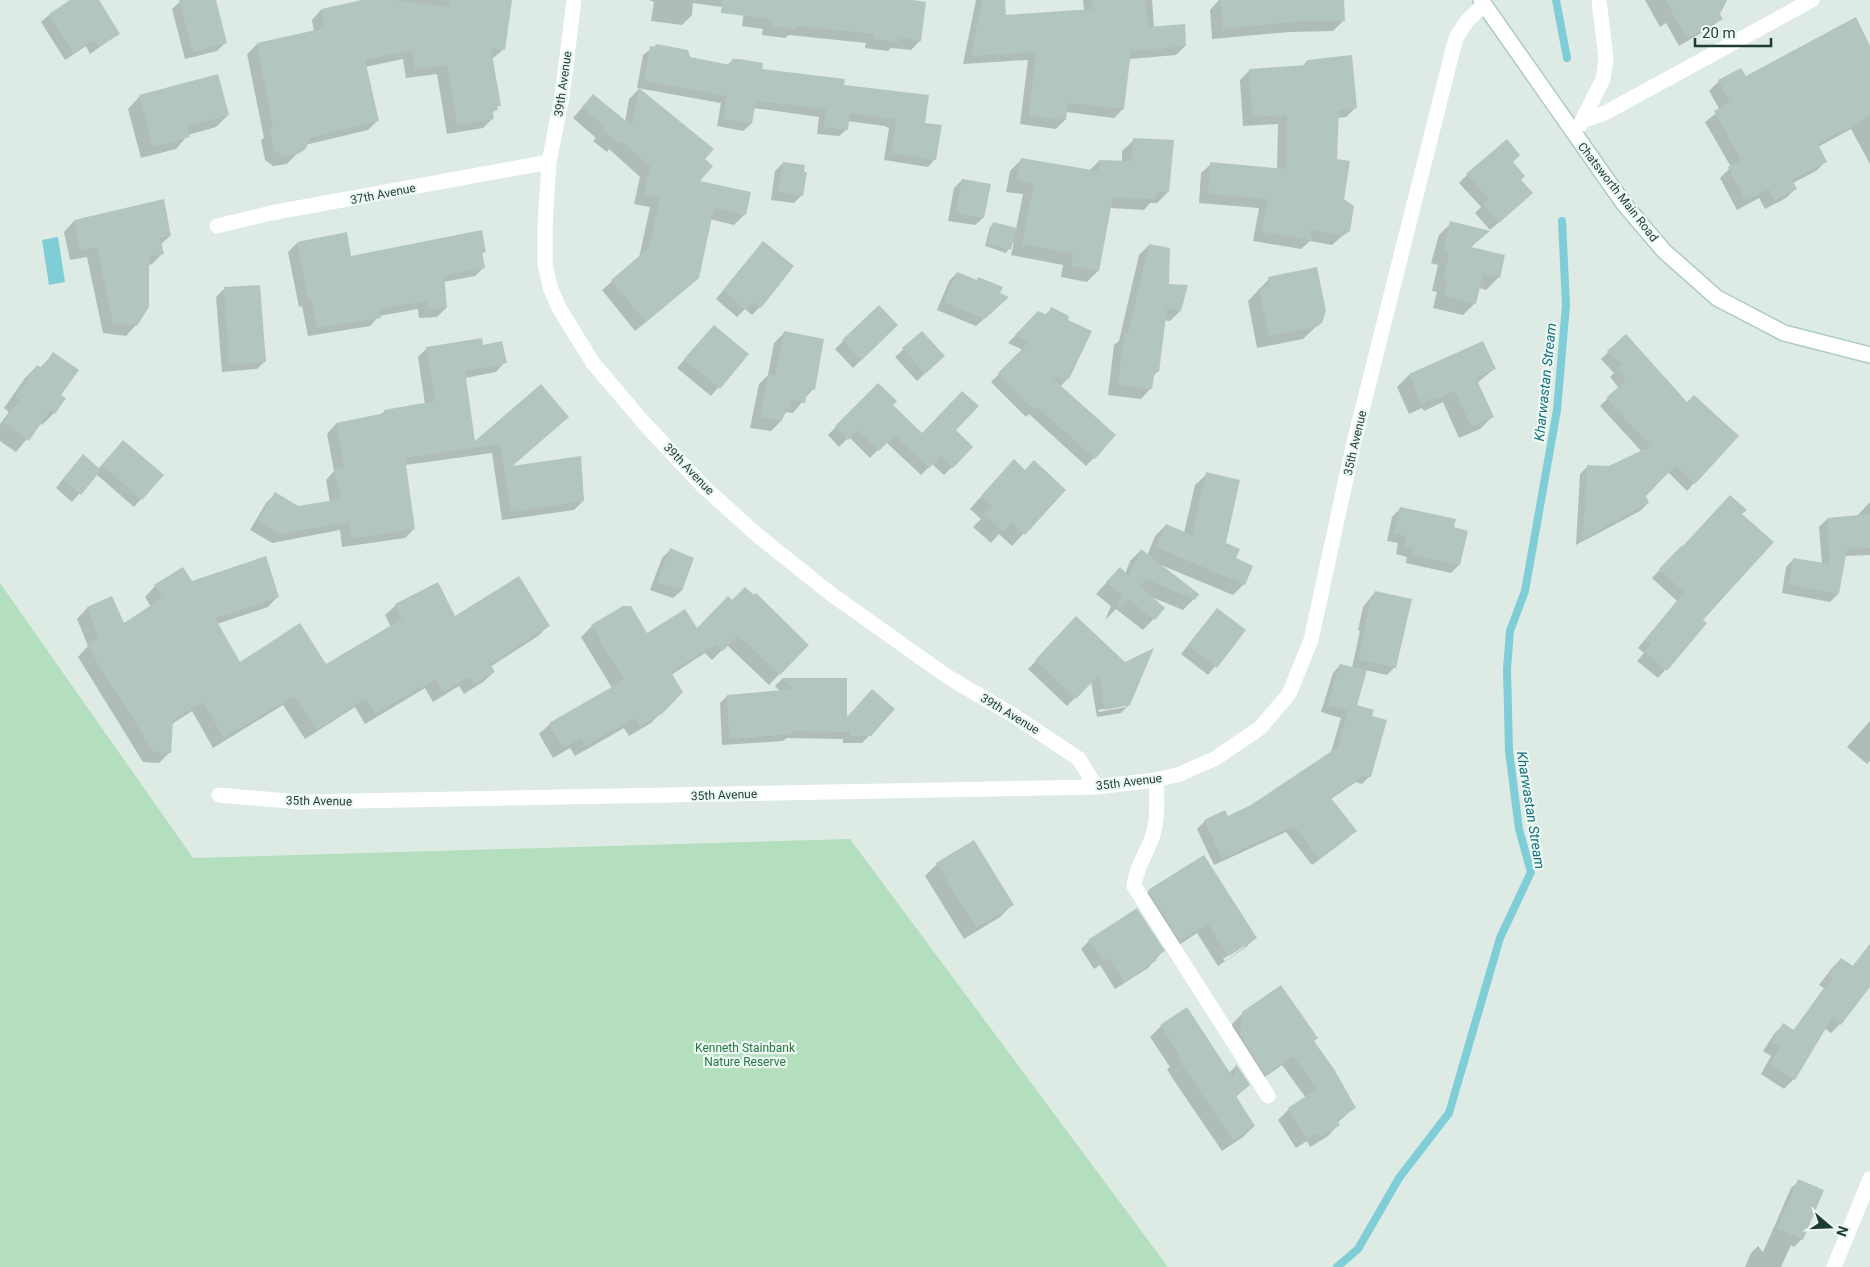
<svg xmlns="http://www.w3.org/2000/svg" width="1870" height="1267" viewBox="0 0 1870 1267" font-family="Roboto,sans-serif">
	<rect width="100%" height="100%" fill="#ddebe4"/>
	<path fill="#b3dfbe" d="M0 583 193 858 850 839 1168 1267H0Z"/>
	<path fill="#7ecdd7" d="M58 237 65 282 49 285 42 240Z"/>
	<path fill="#0003" fill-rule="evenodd" d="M73 0H97L118 34 90 54 86 46 65 60 41 22 49 15Z
		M214 0 225 43 217 51 185 59 172 9 182 0Z
		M368 0H511L504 49 492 59 499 105 492 114 493 118 483 128 447 134 437 74 406 78 403 59 365 67 378 120 368 130 305 145 287 164 273 166 265 160 261 140 264 138 247 54 257 44 314 32 312 20 321 10Z
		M649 0H908L920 41 911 50 891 48 888 51 865 48 866 43 789 35 785 38 762 35 763 29 742 26 744 10 693 3 692 15 682 25 651 21 654 2Z
		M976 0H1004L1005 16 1084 11 1083 0H1152L1154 28 1185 46 1176 55 1129 59 1123 109 1114 118 1066 112 1065 120 1056 129 1020 124 1028 60 963 64Z
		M1219 0H1343L1344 20 1333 31 1290 32 1212 39 1210 10Z
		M1645 0H1725L1719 14 1721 18 1713 26 1679 46 1666 23 1660 27Z
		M656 45 689 58 727 65 732 61 761 70 843 86 923 124 935 159 928 167 884 160 889 128 884 126 847 121V129L839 136 817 134 819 117 754 108 751 124 743 131 717 126 721 103 637 88 643 55Z
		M1870 49V164L1851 129 1818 147 1826 161 1816 171 1793 183 1795 189 1786 198 1765 209 1759 198 1737 210 1720 178 1731 167 1705 122 1720 110 1709 91 1719 81 1741 70 1745 77Z
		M1307 61 1356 107 1346 117 1337 118 1335 160 1349 230 1332 245 1310 241 1301 249 1253 241 1259 208 1199 203 1201 173 1211 164 1277 169 1278 124 1243 126 1240 80 1250 70 1302 67Z
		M639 89 704 160 698 182 745 214 734 225 710 219 687 288 635 331 602 290 639 258 650 207 634 204 640 177 609 149 607 152 593 141 596 138 573 118 593 95 625 122 629 99Z
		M140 96 228 115 216 127 188 135 176 149 141 158 128 109Z
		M1134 140 1168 192 1157 203H1150L1144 210 1110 208 1098 271 1087 282 1061 277 1063 265 1011 255 1014 243H1012L1006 253 985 246 990 227 994 223 1016 229 1023 194 1006 192 1010 171 1022 159 1089 171 1099 161 1122 162V151Z
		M1512 162 1520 180 1532 193 1490 230 1475 213 1481 207 1459 183 1467 175Z
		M783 163 802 195 794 203 771 200 775 171Z
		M962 180 983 218 975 225 948 221 954 188Z
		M74 221 170 236 160 245 162 254 152 264 148 265 136 325 126 336 103 333 87 257 70 260 64 232Z
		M1451 223 1487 232 1470 248 1498 278 1486 290 1479 288 1475 303 1463 315 1433 308 1437 292 1432 291 1438 265 1431 263 1439 235Z
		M297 243 350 257 485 251 481 255 484 267 475 276 443 282 446 308 437 317 419 318 418 309 379 316 370 326 308 336 302 306 299 307 288 252Z
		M1149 245 1180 311 1170 321 1164 320 1158 371 1153 376 1151 388 1141 399 1108 395 1114 345 1119 341 1139 255Z
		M756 251 760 307 752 315 745 309 737 317 716 299Z
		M957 273 976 281 978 278 999 294V305L976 326 937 310 949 281Z
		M1269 279 1321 322 1303 339 1257 348 1248 301Z
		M224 289 265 361 257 369 222 372 216 297Z
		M879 307 896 325 853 368 835 349Z
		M1051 309 1068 378 1060 387 1094 458 1086 466 1029 414 1026 417 991 382 1023 350 1008 343 1038 312 1045 315Z
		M714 326 747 354 711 396 677 368Z
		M922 332 935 364 917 381 895 357Z
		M784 333 813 389 793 413 786 412 781 421 771 431 750 428 759 384 768 375 774 343Z
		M1625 336 1694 483 1687 491 1668 472 1645 496 1648 503 1640 511 1576 545 1580 474 1588 466 1609 468 1642 452 1600 406 1619 388 1610 377 1614 373 1601 359Z
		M1483 343 1494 369 1477 383 1492 417 1480 429 1459 438 1443 402 1424 411 1422 408 1409 414 1397 387 1409 375Z
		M482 346 505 362 496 372 465 378 474 443 568 417 510 468 583 501 574 510 502 520 492 453 405 465 414 529 405 538 342 547 340 530 272 543 250 530 266 503 275 494 298 507 330 502 326 480 334 471 327 434 336 424 379 416 385 411 425 404 418 357 427 348Z
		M53 354 60 395 54 413 42 425 40 423 16 452 0 441V424L9 412 4 408 25 378 37 366 40 368Z
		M878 384 892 405 922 435 954 430 972 447 944 475 932 464 921 475 886 442 870 458 849 437 839 447 828 435Z
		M115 450 141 499 134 507 96 474 72 502 56 488 75 464 98 469Z
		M1025 471 1064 490 1012 546 999 534 991 543 973 527 981 519 970 509 1002 473Z
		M1207 474 1224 543 1234 559 1244 584 1233 595 1161 565 1194 599 1183 610 1149 596 1163 609 1143 630 1116 609 1105 620 1111 606 1096 594 1109 580 1125 574 1130 561 1141 550 1147 556 1155 536 1166 525 1184 533 1195 485Z
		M1870 502V555L1845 556 1838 594 1830 602 1782 593 1786 567 1794 559 1822 564 1819 527 1827 519 1856 517Z
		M1400 509 1452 528 1459 565 1451 573 1406 563 1407 557 1396 554 1398 543 1387 541 1392 517Z
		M1741 515 1701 620 1705 624 1658 678 1637 661 1644 653 1638 648 1677 601 1652 578 1681 547Z
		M670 550 693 559 681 591 673 598 650 590 662 558Z
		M191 583 278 596 268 607 217 624 240 664 325 666 391 627 385 615 396 605 454 618 548 626 538 636 490 667 494 672 483 682 464 694 459 686 433 702 425 688 365 724 355 707 305 739 283 705 213 748 192 711 172 724 169 753 159 763 143 762 78 657 88 646 77 619 87 608 112 598 123 625 151 607 145 597 155 586Z
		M1375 592 1395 667 1387 675 1365 670 1356 706 1370 776 1362 784 1356 782 1331 799 1348 838 1312 865 1286 832 1214 865 1197 829 1205 821 1227 817 1251 806 1331 752 1341 718 1321 712 1333 673 1340 665 1352 668 1360 631 1358 630 1363 607Z
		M728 598 807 645 769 685 727 645 712 660 705 653 671 675 681 692 651 723 629 736 624 728 575 756 570 748 553 758 539 734 550 724 612 688 581 637 592 626 623 607 646 634 697 629Z
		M1217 609 1244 630 1208 675 1181 654Z
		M1069 626 1129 705 1121 713 1097 717 1091 681 1067 706 1028 669ZM1126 705V707L1099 712 1098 710Z
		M782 679H845V719L870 735 862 743H843V739L787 738 783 741 722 745 720 703 727 696 781 692 775 686Z
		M1870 721V761L1867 764 1847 747Z
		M1204 856 1255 938 1245 948 1218 966 1197 933 1170 951 1138 902 1149 891ZM1245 944V947L1225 961 1223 959Z
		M937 864 1012 905 1000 917 964 939 925 876Z
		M1089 941 1163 951 1148 968 1115 989 1100 965 1094 969 1081 949Z
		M1870 944V985L1840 1024 1831 1033 1824 1028 1794 1079 1784 1089 1761 1074 1771 1056 1763 1051 1774 1034 1783 1025 1793 1031 1824 988 1819 985 1832 968 1841 959 1852 967Z
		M1243 1013 1312 1041 1354 1108 1337 1123 1338 1125 1328 1136 1310 1147 1307 1141 1296 1148 1278 1120 1289 1109 1306 1098 1282 1065 1255 1084 1230 1045 1232 1024Z
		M1161 1026 1229 1073 1236 1066 1248 1085 1235 1098 1254 1126 1243 1137 1222 1151 1171 1076 1167 1069 1170 1067 1150 1037Z
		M1799 1181 1802 1239 1794 1247 1791 1245 1781 1267H1745L1751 1253 1758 1246 1763 1252 1791 1188Z"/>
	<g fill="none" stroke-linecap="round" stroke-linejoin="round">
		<path stroke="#7ecdd7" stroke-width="8" d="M1556 0 1567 58
			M1337 1267 1358 1249 1399 1178 1449 1113 1500 938 1531 872 1519 829 1509 751 1507 669 1510 631 1525 591 1557 410 1566 305 1562 221"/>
	</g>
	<path fill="#b2c6bd" d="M70 0H99L120 34 99 47 94 40 73 53 49 14Z
		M179 0H216L227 43 193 52Z
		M362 0H391L449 7 450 0H512L505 50 491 49 501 106H497L498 110 493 111 494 119 457 125 447 65 415 69 412 50 365 60 379 121 309 138 306 149 298 154 283 157 274 150 270 129 273 128 257 43 325 28 321 9Z
		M722 0H913L926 2 921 41 899 38V42L874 39 875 34 797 26 796 29 771 26 772 19 721 13Z
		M982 0H1005L1006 15 1093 9 1092 0H1145L1149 27 1185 24 1186 46 1131 51 1124 109 1068 103 1066 120 1029 116 1036 52 971 56Z
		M1220 0H1344L1345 21H1301L1223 29Z
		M1665 0H1727L1720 14 1723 19 1687 39Z
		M1856 17 1870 46V116L1818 144 1827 162 1792 180 1797 189 1775 201 1769 189 1746 201 1728 167 1741 160 1714 111 1730 102 1718 80 1741 68 1746 76Z
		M656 44 688 50 690 57 730 65 732 59H740L763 63 762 69 845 79 844 85 929 95 925 123 942 125 936 160 891 153 896 120 892 119 850 113 848 130 824 127 826 109 756 101 752 124 723 119 727 96 644 81 650 46 655 47Z
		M1352 55 1357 108 1339 110 1337 159 1350 161 1344 199 1354 206 1350 231 1343 236 1310 230 1312 240 1262 232 1268 199 1208 194 1210 162 1286 169 1287 115 1252 117 1249 69 1307 65V60Z
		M218 74 229 115 187 127 190 137 153 147 139 95Z
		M639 88 714 149 705 159 713 166 700 181 751 192 746 215 714 208 699 278 646 322 611 280 649 248 660 197 644 194 650 166 620 140 618 143 603 131 605 127 582 107 593 94 632 126Z
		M1133 138 1174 140 1169 192H1157L1156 199 1113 197 1099 271 1071 266 1074 254 1022 244 1034 183 1017 180 1021 158 1098 171 1099 160 1132 161Z
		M1507 139 1520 155 1513 162 1525 176 1521 180 1533 193 1499 223 1482 204 1489 199 1466 174Z
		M783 162 805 165 804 172H807L803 196 778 192Z
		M962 179 991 184 984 218 956 213Z
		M164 199 171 236 160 238 164 254 149 257V307L137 326 113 323 97 247 80 251 74 220Z
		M1450 221 1490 231 1471 247 1505 255 1500 278 1483 274 1476 304 1444 296 1448 280 1443 279 1449 253 1443 251Z
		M993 222 1017 228 1011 250 987 243Z
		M482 230 486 252H482L485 268 444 275 447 308 428 310 427 301 379 309 381 318 317 328 311 298 308 299 297 242 347 232 351 256Z
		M763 241 794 266 761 308 753 302 746 310 723 290Z
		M1149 244 1170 248 1169 284 1188 285 1181 311 1167 308 1159 372 1155 371 1152 389 1118 385 1124 334H1128Z
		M1317 267 1326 311 1322 323 1316 327 1269 336 1259 288 1270 286 1268 277Z
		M957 272 977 280 978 277 1003 287 1000 293 1009 297 985 319 944 302Z
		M260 285 266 362 229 365 224 287Z
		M879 305 898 325 861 361 842 340Z
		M1051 307 1069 316 1068 320 1092 331 1069 379 1051 377 1116 435 1095 459 1037 407 1034 410 998 373 1029 342 1015 335 1038 311 1047 315Z
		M714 325 749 354 720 389 684 359Z
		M784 331 824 339 815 390 808 389 805 403 791 400 790 410 785 409 782 421 760 417 769 372 775 377Z
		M922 331 945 356 925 374 902 348Z
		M1626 334 1687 402 1694 395 1739 436 1695 484 1676 465 1646 496 1649 503 1583 539 1587 465 1609 466 1651 446 1606 398 1626 380 1616 369 1621 365 1607 351Z
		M482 338 483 345 502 341 507 363 465 371 475 441 541 384 569 417 512 466 581 456 584 501 511 512 500 444 405 458 415 529 351 539 349 522 281 534 258 520 275 492 298 506 341 499 334 469 344 467 336 423 385 413 384 410 435 401 426 347Z
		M1483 341 1496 369 1476 378 1494 417 1471 427 1455 391 1436 400 1434 397 1421 403 1409 374Z
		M53 352 79 370 61 395 66 398 55 414 50 410 29 441 3 423 20 399 15 396 37 365 42 368Z
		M878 383 897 401 893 405 922 433 962 391 979 406 956 430 973 447 953 468 941 456 929 468 895 435 879 451 858 430 848 440 835 426Z
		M123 440 164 475 142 500 102 465Z
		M83 454 101 470 81 495 63 479Z
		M1014 459 1025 470 1034 460 1066 490 1025 535 1012 523 1003 532 984 514 992 506 981 496Z
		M1206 472 1240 480 1226 543 1240 549 1236 558 1253 566 1245 585 1156 547 1166 524 1192 535Z
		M1730 495 1747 510 1742 514 1774 542 1703 620 1707 623 1667 671 1644 652 1651 644 1645 640 1684 592 1659 569 1681 546 1682 547Z
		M1400 507 1456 519 1454 527 1468 531 1460 565 1413 555 1414 549 1404 546 1406 536 1394 533Z
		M1870 514V548L1847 549 1839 594 1789 585 1793 558 1830 564 1827 518Z
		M670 548 694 558 682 591 657 582Z
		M1141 549 1199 594 1195 600 1146 579 1140 586 1165 608 1155 620 1128 599 1117 610 1116 609 1122 594 1106 582 1120 567 1129 576Z
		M266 556 279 597 215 618 240 662 300 623 326 664 402 619 395 604 438 582 455 616 519 576 550 626 490 664 495 672 475 684 470 676 444 692 436 679 375 714 366 698 316 730 294 696 224 738 203 702 173 720 171 753 154 752 87 646 99 638 87 607 112 596 124 623 162 598 154 585 183 567 192 581Z
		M745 587 754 595 756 593 809 645 780 675 738 635 723 651 716 644 671 672 683 692 663 713 640 727 635 718 585 746 581 738 563 748 549 723 624 680 591 625 623 606H631L647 633 685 609 697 628 728 596 732 600Z
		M1375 591 1412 599 1396 668 1359 660 1370 598 1373 599Z
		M1217 608 1246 630 1217 668 1188 645Z
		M1076 616 1125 662 1154 648 1130 705 1105 710 1099 675 1076 699 1035 660Z
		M1340 664 1367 670 1357 705 1374 710 1372 716 1387 720 1371 777 1364 775 1331 798 1357 831 1320 859 1294 826 1222 859 1204 820 1225 810 1228 816 1251 805 1338 747 1348 711 1327 705Z
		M782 678H847V717L872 689 895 709 871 736H850V732L792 731V734L729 739 727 695 794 689Z
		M974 840 1014 905 976 928 936 863Z
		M1204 855 1257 938 1229 956 1208 924 1180 941 1148 890Z
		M1137 908 1165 951 1155 957 1157 960 1124 982 1108 958 1103 962 1088 940Z
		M1870 944V987L1841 1025 1832 1018 1795 1080 1769 1065 1780 1047 1772 1042 1783 1023 1794 1030 1833 978 1828 975 1841 958 1853 966Z
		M1281 985 1318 1038 1314 1041 1334 1069 1356 1108 1337 1120 1340 1125 1321 1137 1318 1132 1307 1139 1288 1108 1317 1089 1293 1056 1265 1075 1240 1034 1242 1012Z
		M1187 1007 1234 1079 1236 1064 1250 1085 1236 1096 1255 1126 1233 1141 1182 1065 1177 1057 1180 1055 1160 1025Z
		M1798 1179 1824 1190 1803 1240 1777 1228Z"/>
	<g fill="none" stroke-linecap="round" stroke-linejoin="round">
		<g stroke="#afccc0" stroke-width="18">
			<path id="secondary" d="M1481 0 1624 204 1664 251 1717 298 1784 333 1870 355"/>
		</g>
		<path stroke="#fff" stroke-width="15" d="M574 0 562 97 549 162 545 226V264L550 287 559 308 593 363 644 423 703 486 756 534 831 594 948 677 1013 715 1079 759 1096 787
			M1582 121 1605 113 1812 0
			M1580 125 1603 79 1606 59 1599 0
			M217 226 271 213 549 162
			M1156 780C1157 798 1158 818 1153 835 1147 853 1136 867 1134 886L1268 1096
			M219 795 300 802 1096 787 1156 780 1180 774 1216 758 1260 728 1289 694 1311 640 1354 442 1453 49 1457 36 1467 21 1484 5
			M1834 1267 1870 1179"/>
		<use href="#secondary" stroke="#fff" stroke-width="15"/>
	</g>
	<g text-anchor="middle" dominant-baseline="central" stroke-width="4.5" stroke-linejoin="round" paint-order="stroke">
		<g font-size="12" fill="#1d3c33" stroke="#eef8f2">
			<text transform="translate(563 84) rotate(-82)">39th Avenue</text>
			<text transform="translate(1618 192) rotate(52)">Chatsworth Main Road</text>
			<text transform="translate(383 194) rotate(-11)">37th Avenue</text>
			<text transform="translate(1355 443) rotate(-77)">35th Avenue</text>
			<text transform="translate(689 469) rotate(46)">39th Avenue</text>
			<text transform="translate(1010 714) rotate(31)">39th Avenue</text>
			<text transform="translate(1129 782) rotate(-7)">35th Avenue</text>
			<text transform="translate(724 795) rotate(-2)">35th Avenue</text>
			<text transform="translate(319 801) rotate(1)">35th Avenue</text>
		</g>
		<g font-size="12" fill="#247741" stroke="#eef8f2">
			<text x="745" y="1048">Kenneth Stainbank<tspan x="745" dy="14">Nature Reserve</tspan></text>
		</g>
		<g font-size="14" font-style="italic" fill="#12707e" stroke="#eef8f2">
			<text transform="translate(1545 382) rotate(-84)">Kharwastan Stream</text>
			<text transform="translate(1531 810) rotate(81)">Kharwastan Stream</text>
		</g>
	</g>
	<g transform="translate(1830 1227) rotate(109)" stroke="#eef8f2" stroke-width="4" paint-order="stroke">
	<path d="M0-4L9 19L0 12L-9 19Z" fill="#1d3c33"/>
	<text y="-8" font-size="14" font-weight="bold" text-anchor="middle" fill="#1d3c33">N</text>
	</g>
	<path d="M1695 38v8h76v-8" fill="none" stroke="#1d3c33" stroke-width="2.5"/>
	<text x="1702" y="38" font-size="15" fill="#1d3c33" stroke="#eef8f2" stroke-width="4" paint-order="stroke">20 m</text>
</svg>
